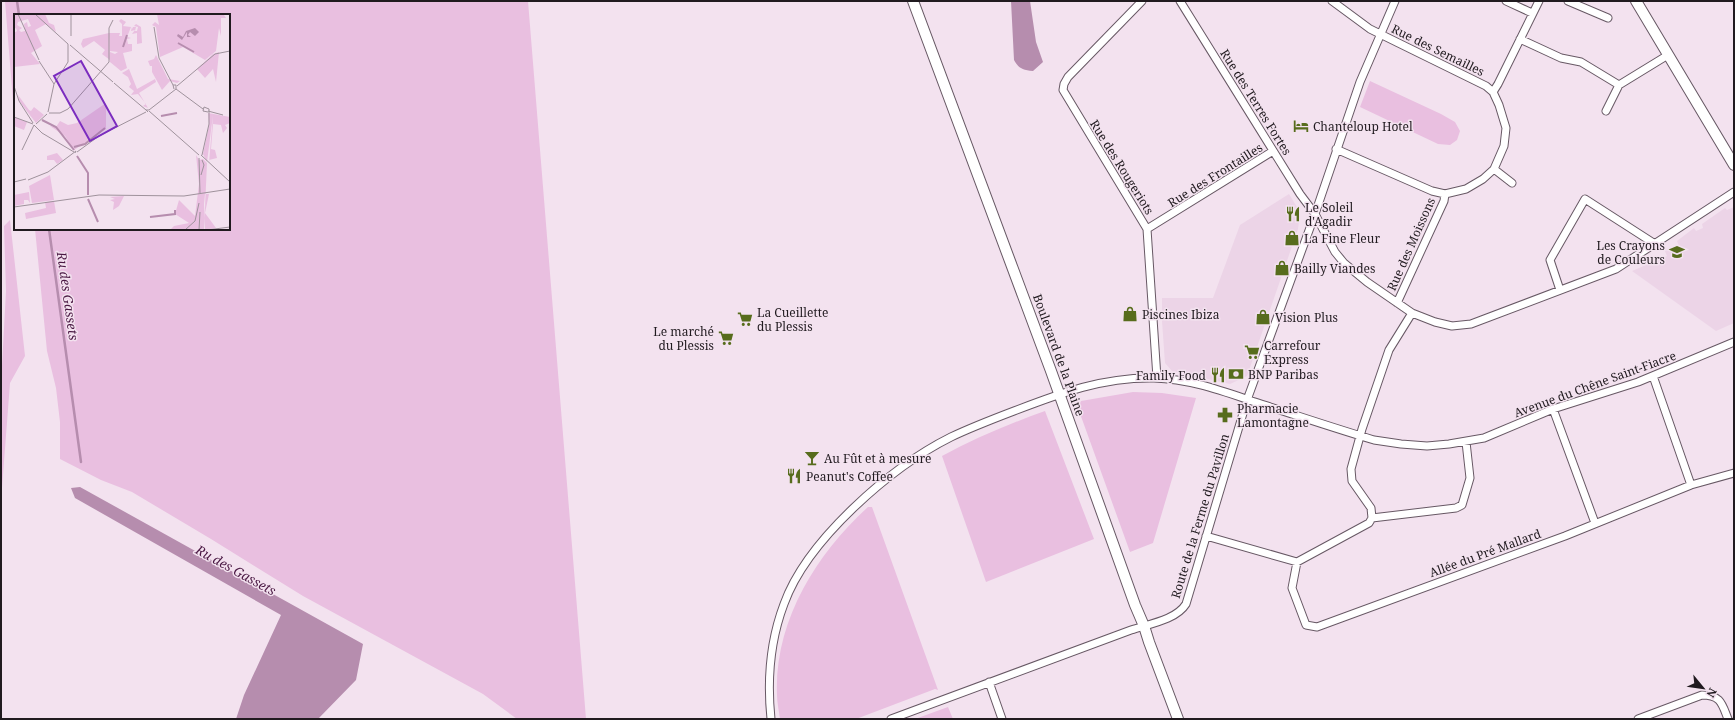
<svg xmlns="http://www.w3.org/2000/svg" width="1735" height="720" viewBox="0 0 1735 720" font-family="'Noto Serif',serif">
	<rect width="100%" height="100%" fill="#f3e2ef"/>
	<path fill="#ecd4e7" d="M1289 194 1300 212 1298 229 1247 376 1230 384 1172 371 1165 363 1162 321V298H1213L1240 225Z
		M1734 207V323L1716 331 1632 271 1667 256 1665 251 1679 246 1677 241 1694 228 1696 231 1703 228 1702 224 1725 208 1727 210Z"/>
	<path fill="#e9bfe0" d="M5 1H528L586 719H517L483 694 303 596 211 539 132 492 101 480 60 459V422L56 388 47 351 35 229H229V15H15V126Z
		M1370 81 1441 114 1455 122 1460 131 1457 140 1450 145 1438 144 1360 107Z
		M10 220 25 356 10 383 1 501V384L6 291 4 226Z
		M1133 392 1162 393 1196 398 1153 543 1130 552 1078 408 1081 401Z
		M1045 411 1094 539 986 582 942 456C975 438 1009 424 1045 411Z
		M868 507H872L938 690 935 689 856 719H780C779 711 777 703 777 695 774 622 816 554 868 507Z
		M948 707 953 719H915Z"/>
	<path fill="#b68dae" d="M1011 1H1030L1036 42 1043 62 1033 71C1023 70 1019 69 1014 60Z
		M80 487 363 644 356 680 318 719H236L244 695 281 615 75 498 71 488Z"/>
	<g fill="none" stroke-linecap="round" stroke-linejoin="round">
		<path stroke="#b68dae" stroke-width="2.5" d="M17 1 19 15
			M49 229 81 462"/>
		<g stroke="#675864" stroke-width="9">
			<path id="street" d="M1142 1 1068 77 1064 84 1063 90 1147 229 1157 378
				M1180 1 1300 194 1315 214 1335 252 1344 263 1367 282 1412 313 1435 322 1452 326 1471 324 1616 269 1734 192
				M1332 1 1370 29 1486 86 1493 92 1499 105 1506 128 1504 146 1494 169 1483 179 1466 189 1445 194 1432 191 1336 149
				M1506 1 1532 13
				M1568 1 1608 18
				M1520 39 1561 58 1581 62 1619 85
				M1493 92 1498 84 1539 1
				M1606 111 1619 85 1668 55
				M1494 169 1512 183
				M1147 229 1273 151
				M1560 290 1550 260 1585 199 1655 244
				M1397 303 1444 201 1445 194
				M1653 376 1691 485
				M1553 409 1595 523
				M1372 518 1456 508 1462 505 1470 478 1466 442
				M1206 536 1297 562 1369 523 1372 518 1371 508 1352 481 1351 469 1362 429 1389 350 1412 313
				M1297 562 1292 588 1306 625 1317 627 1565 536 1691 485 1734 473
				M989 682 1002 719
				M771 719C767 680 770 641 784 604 807 540 891 467 951 437 972 427 993 419 1014 411 1061 393 1103 377 1154 378 1190 379 1222 391 1255 402 1295 415 1334 428 1374 440L1401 444 1427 446 1449 444 1484 438 1553 409 1638 382 1734 342
				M891 719 1131 630C1149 624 1176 620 1186 604L1247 400 1315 214 1360 82 1395 1
				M1638 719 1702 695C1721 695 1722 704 1728 719"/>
		</g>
		<g stroke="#675864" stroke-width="12">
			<path id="secondary" d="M913 1 1051 371 1135 605 1144 626 1149 642 1178 719
				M1636 1 1734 165"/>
		</g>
		<use href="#street" stroke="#fff" stroke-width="7"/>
		<use href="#secondary" stroke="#fff" stroke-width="10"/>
	</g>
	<defs>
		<g id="hotel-bare" transform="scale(1.2)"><path d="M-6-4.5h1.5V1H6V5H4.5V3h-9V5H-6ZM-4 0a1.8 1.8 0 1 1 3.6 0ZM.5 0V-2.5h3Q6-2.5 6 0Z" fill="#576c1c" stroke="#f3e2ef" stroke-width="2.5" paint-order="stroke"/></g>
		<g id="restaurant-bare" transform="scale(1.2)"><path d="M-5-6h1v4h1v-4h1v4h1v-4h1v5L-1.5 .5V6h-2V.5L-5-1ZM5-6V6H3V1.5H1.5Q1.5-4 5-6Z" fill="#576c1c" stroke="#f3e2ef" stroke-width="2.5" paint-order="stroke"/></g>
		<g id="shop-bare" transform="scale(1.2)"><path d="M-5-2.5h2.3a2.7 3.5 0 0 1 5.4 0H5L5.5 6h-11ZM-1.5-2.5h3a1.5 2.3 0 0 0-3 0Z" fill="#576c1c" stroke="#f3e2ef" stroke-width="2.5" paint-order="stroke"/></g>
		<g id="school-bare" transform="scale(1.2)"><path d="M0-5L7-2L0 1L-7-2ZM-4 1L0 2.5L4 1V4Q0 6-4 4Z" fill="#576c1c" stroke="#f3e2ef" stroke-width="2.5" paint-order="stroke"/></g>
		<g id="supermarket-bare" transform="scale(1.2)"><path d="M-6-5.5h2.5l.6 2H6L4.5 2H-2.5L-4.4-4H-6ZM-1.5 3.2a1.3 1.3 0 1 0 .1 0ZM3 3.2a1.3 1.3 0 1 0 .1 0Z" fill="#576c1c" stroke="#f3e2ef" stroke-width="2.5" paint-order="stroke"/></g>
		<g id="bank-bare" transform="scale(1.2)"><path d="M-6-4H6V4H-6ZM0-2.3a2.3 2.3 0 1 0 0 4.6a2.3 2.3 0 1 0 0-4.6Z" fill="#576c1c" stroke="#f3e2ef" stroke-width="2.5" paint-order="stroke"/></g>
		<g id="pharmacy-bare" transform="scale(1.2)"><path d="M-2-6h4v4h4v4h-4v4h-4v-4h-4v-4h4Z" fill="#576c1c" stroke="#f3e2ef" stroke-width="2.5" paint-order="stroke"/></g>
		<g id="bar-bare" transform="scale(1.2)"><path d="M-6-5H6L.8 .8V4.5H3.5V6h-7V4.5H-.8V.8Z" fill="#576c1c" stroke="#f3e2ef" stroke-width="2.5" paint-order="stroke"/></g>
	</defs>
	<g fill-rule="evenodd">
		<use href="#hotel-bare" x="1301" y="126"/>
		<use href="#restaurant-bare" x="1293" y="214"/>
		<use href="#shop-bare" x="1292" y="238"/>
		<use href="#school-bare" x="1677" y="252"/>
		<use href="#shop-bare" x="1282" y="268"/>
		<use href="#shop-bare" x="1130" y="314"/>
		<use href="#shop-bare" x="1263" y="317"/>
		<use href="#supermarket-bare" x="745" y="319"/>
		<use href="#supermarket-bare" x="726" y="338"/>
		<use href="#supermarket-bare" x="1252" y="352"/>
		<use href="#bank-bare" x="1236" y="374"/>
		<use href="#restaurant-bare" x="1218" y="375"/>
		<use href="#pharmacy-bare" x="1225" y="415"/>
		<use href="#bar-bare" x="812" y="458"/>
		<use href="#restaurant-bare" x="794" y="476"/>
	</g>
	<g text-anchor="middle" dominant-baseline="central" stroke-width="3" stroke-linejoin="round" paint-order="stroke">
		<g font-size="12" fill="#201a1f" stroke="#f3e2ef">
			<text transform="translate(1438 50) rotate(26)">Rue des Semailles</text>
			<text transform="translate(1256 102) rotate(58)">Rue des Terres Fortes</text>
			<text transform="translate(1122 167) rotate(58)">Rue des Rougeriots</text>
			<text transform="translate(1215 175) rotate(-32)">Rue des Frontailles</text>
			<text transform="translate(1411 244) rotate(-66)">Rue des Moissons</text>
			<text transform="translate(1059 355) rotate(70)">Boulevard de la Plaine</text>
			<text transform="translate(1595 384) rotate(-20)">Avenue du Chêne Saint-Fiacre</text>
			<text transform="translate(1200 516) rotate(-73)">Route de la Ferme du Pavillon</text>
			<text transform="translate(1485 553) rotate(-20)">Allée du Pré Mallard</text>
		</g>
		<g font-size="12" fill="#201a1f" stroke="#f3e2ef" text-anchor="start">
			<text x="1313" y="126">Chanteloup Hotel</text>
			<text x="1305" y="207">Le Soleil<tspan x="1305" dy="14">d'Agadir</tspan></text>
			<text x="1304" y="238">La Fine Fleur</text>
			<text x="1665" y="245" text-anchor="end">Les Crayons<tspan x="1665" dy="14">de Couleurs</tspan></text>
			<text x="1294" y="268">Bailly Viandes</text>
			<text x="757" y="312">La Cueillette<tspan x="757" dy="14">du Plessis</tspan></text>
			<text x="1142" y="314">Piscines Ibiza</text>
			<text x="1275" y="317">Vision Plus</text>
			<text x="714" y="331" text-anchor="end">Le marché<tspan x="714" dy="14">du Plessis</tspan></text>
			<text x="1264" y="345">Carrefour<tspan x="1264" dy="14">Express</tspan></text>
			<text x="1248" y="374">BNP Paribas</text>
			<text x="1206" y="375" text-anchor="end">Family Food</text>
			<text x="1237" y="408">Pharmacie<tspan x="1237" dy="14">Lamontagne</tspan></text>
			<text x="824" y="458">Au Fût et à mesure</text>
			<text x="806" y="476">Peanut's Coffee</text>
		</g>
		<g font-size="13" font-style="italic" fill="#4a1843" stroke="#f3e2ef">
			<text transform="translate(68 296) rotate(82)">Ru des Gassets</text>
			<text transform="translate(236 570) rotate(29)">Ru des Gassets</text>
		</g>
	</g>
	<g transform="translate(14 14)">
		<rect width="216" height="216" fill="#f3e2ef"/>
		<path d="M0 0H31L35 9 40 11 42 18 32 10 21 16 28 32 17 39 26 50 0 53V19L3 17 2 14 0 15ZM14 5 17 12 14 13 13 8 10 10 11 17 7 18 5 16 8 14 3 11 4 8ZM143 0 210 1 212 4H207V22L205 14 202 37 191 46 169 33 146 43 142 13 138 11 141 8 145 11ZM107 5 112 8 109 12 117 13 113 23 117 24 113 25 114 30H118V37L109 39 113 54 107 57 96 48V38L101 40 104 38 96 37 95 19H106L105 22H108V10L105 7ZM122 10 127 13 124 14 127 13 128 29 123 30V19L118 20 121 16 117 17 118 13 119 15V13H122L121 17H123L124 13 120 12ZM95 19 96 46 88 40 91 36 80 27 69 34 67 30 69 25ZM205 38 202 68 199 55 191 64 183 55 199 40ZM142 41 154 65 166 67 163 69 156 67 148 76 138 58V52H136L134 47 140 45ZM115 55 123 75 141 65 142 68 125 79 134 94 129 92 132 90 124 80 117 81 120 77 115 73 117 70 114 63 108 59ZM4 81 15 96 17 97 20 93 30 101 22 109 5 87ZM92 89V115L60 136 51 122 36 112 42 113 46 107 54 111 63 109ZM194 99 216 103V109L211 111 213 114 209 119 207 111 199 110 197 135 201 136 203 144 195 146V149L199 101 193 148 189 140 195 111ZM0 103 13 108 10 116 0 112ZM43 139 49 146 43 150 40 146H33V142ZM182 141 185 146 189 145 193 149 190 216H156L160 212 175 209 161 200 165 186 181 202 185 170ZM36 161 40 186 18 189 15 172ZM15 178 16 189 14 186H10V190L0 192V181ZM191 180H195L191 199 202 214 191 216 190 190ZM110 182 105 192 99 196 100 188 96 186 101 185 96 183ZM40 187 42 199 12 205 11 199 32 194 31 188Z" fill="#e9bfe0" fill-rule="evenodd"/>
		<path d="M181 14 185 18 181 22 176 18 174 21 177 23H173V18L168 26 163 22 164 20 169 23 172 17Z" fill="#b68dae"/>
		<path fill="none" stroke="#b68dae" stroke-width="2" d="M164 29 180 38M109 33 113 21M147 102 163 99M28 106 42 113 60 136M60 133 71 130 91 114M63 142 74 159V181M74 185 84 208M136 203 161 200V196"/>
		<path fill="none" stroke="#9f929c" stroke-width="1" d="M4 0 25 46M21 0 54 30M140 13 145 44 159 71M57 22V0M56 31 99 68M25 47 40 70M100 69 132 96M0 72 5 87 19 109M163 72 201 40 216 37M162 75 189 95M135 97 185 141M194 97 209 101M34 98 40 70 54 48V30M134 98 132 96H135L162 75V71H159L160 75M35 99H46L54 95 95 48V14L99 6M0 103 19 110M22 110 33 100M20 111 28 119 60 138M8 136 20 111M63 138 85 122 132 98M187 141 216 168M188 141 195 110V95L190 93 189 97 194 98M185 144 186 179M187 161 190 151 188 146M14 166 34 158 62 137 61 139M0 168 12 165M0 193 85 181 170 182 216 175M171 216 181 207 185 189M185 216 186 198M193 216 216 213"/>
		<path fill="#7b2cbf" fill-opacity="0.15" stroke="#7b2cbf" stroke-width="2" d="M67 47 103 112 76 127 40 62Z"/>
		<rect width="216" height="216" fill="none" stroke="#201a1f" stroke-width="2"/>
	</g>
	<rect width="1735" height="720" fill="none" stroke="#201a1f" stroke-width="4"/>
	<g transform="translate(1703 688) rotate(119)" stroke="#f3e2ef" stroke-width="3" paint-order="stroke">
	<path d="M0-3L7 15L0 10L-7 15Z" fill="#201a1f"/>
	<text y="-6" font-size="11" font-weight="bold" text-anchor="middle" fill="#201a1f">N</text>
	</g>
</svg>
